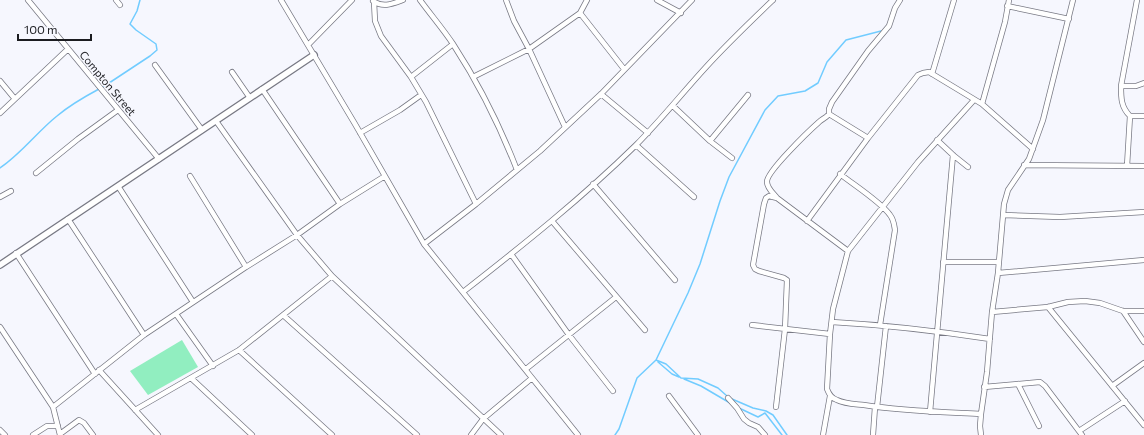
<svg xmlns="http://www.w3.org/2000/svg" width="1144" height="435" viewBox="0 0 1144 435" font-family="Commissioner,sans-serif">
	<rect width="100%" height="100%" fill="#f6f7fe"/>
	<path fill="#91eec0" d="M182 340 198 367 148 395 130 371Z"/>
	<g fill="none" stroke-linecap="round" stroke-linejoin="round">
		<path stroke="#71ccff" stroke-width="1.5" d="M103 87 150 56 157 50 156 44 136 30 130 24 137 11 140 0
			M0 168C22 153 37 132 57 116 70 105 84 97 99 89
			M656 360 666 364 681 378 698 379 718 388 727 396
			M658 362 672 374 679 377
			M684 379 701 386 730 403
			M732 399 753 408 766 411 773 415 787 435
			M739 408 758 417 765 413 782 435
			M615 435 619 429 637 378 656 360 688 293 700 264 720 201 729 177 765 110 778 96 805 91 818 83 827 62 846 40 881 31"/>
		<g stroke="#787984" stroke-width="6">
			<path id="minor" d="M28 0 159 159
				M116 0 120 5
				M281 0 355 124 424 244 578 435
				M420 0C431 15 443 29 453 44 479 84 500 126 517 170
				M506 0 514 21 529 49 565 127
				M657 0 681 13
				M1137 0 1121 86C1121 98 1121 107 1130 116H1144
				M373 1C383 8 392 4 403 0
				M374 2 375 21 381 36 411 77 426 102 476 204
				M1007 6 1069 19
				M580 13 624 69
				M308 45 352 0
				M155 65 202 130
				M232 72 250 98
				M932 74 954 0
				M411 77 453 44
				M473 77 529 49 580 13 587 0
				M0 81 15 99
				M1121 86H1136L1144 83
				M262 89 340 204
				M601 94 648 133
				M974 100 918 162 848 251 833 309 830 334 827 389C829 394 831 398 837 400 845 404 855 404 864 405 902 411 942 412 981 414
				M982 104 1005 22 1009 0
				M673 106 710 141 732 158
				M0 113 68 49
				M829 114V109L832 102 868 51 889 26 895 8 900 0
				M216 121 297 235 332 276 501 435
				M360 133 400 110 421 95
				M937 140 953 155 968 167
				M710 141 748 95
				M636 145 694 197
				M1024 165 1144 166
				M1127 166 1130 116
				M36 173 78 139 118 110
				M840 174C854 185 881 202 890 215 894 220 894 225 895 230L880 325
				M190 176 246 267
				M593 184 675 280
				M118 186 193 302
				M0 197 11 191
				M1003 215 1060 217 1144 212
				M68 219 144 335
				M552 221 645 330
				M807 221 868 138 918 75 923 73 929 72 982 104 1033 149
				M424 244 476 204 540 151 601 94 692 0
				M848 251 777 198C773 193 767 188 767 182 766 172 810 130 819 122 822 119 826 118 829 114L868 138
				M16 253 95 374
				M511 254 569 335 613 391
				M943 262H999
				M998 273 1144 260
				M463 292C523 245 582 198 636 145 661 120 683 92 707 66 728 43 750 22 773 0
				M1048 307 1144 425
				M1123 311 1144 342
				M992 312 1048 307 1068 302 1085 301 1100 303 1123 311H1144
				M176 314 213 366
				M283 315 417 435
				M832 322C885 325 938 331 990 339
				M752 325 830 334
				M0 327 53 407 60 435
				M239 350 332 435
				M526 369 616 297
				M99 370 158 435
				M191 378 252 435
				M1018 384 1039 426
				M1112 386 1144 363
				M984 387 1040 382 1045 386 1082 435
				M669 396 698 435
				M728 398 737 408 744 419 749 423 758 427 765 435
				M53 407 144 335 246 267 297 235 340 204 385 176
				M776 407 785 329 787 280 784 278 759 271 755 269 753 265 764 204 766 198 769 196 777 198
				M877 407 886 326
				M135 410 239 350 332 276
				M930 412 953 155
				M0 430 5 435
				M1079 431 1125 401
				M60 434 79 420 84 423 93 435
				M33 435 47 426H58
				M471 435 483 419 532 378
				M823 435 830 396
				M873 435 875 407
				M981 435 980 426 981 414 987 372 992 312 998 273 1004 204 1008 190 1029 159 1043 120 1073 0"/>
		</g>
		<g stroke="#787984" stroke-width="8">
			<path id="tertiary" d="M0 265 314 55"/>
		</g>
		<use href="#minor" stroke="#fff" stroke-width="4.5"/>
		<use href="#tertiary" stroke="#fff" stroke-width="5.5"/>
	</g>
	<g text-anchor="middle" dominant-baseline="central" stroke-width="3" stroke-linejoin="round" paint-order="stroke">
		<g font-size="11" fill="#1b1c20" stroke="#f6f7fe">
			<text transform="translate(108 83) rotate(50)">Compton Street</text>
		</g>
	</g>
	<path d="M18 34v6h73v-6" fill="none" stroke="#1b1c20" stroke-width="2"/>
	<text x="24" y="34" font-size="12" fill="#1b1c20" stroke="#f6f7fe" stroke-width="3" paint-order="stroke">100 m</text>
</svg>
